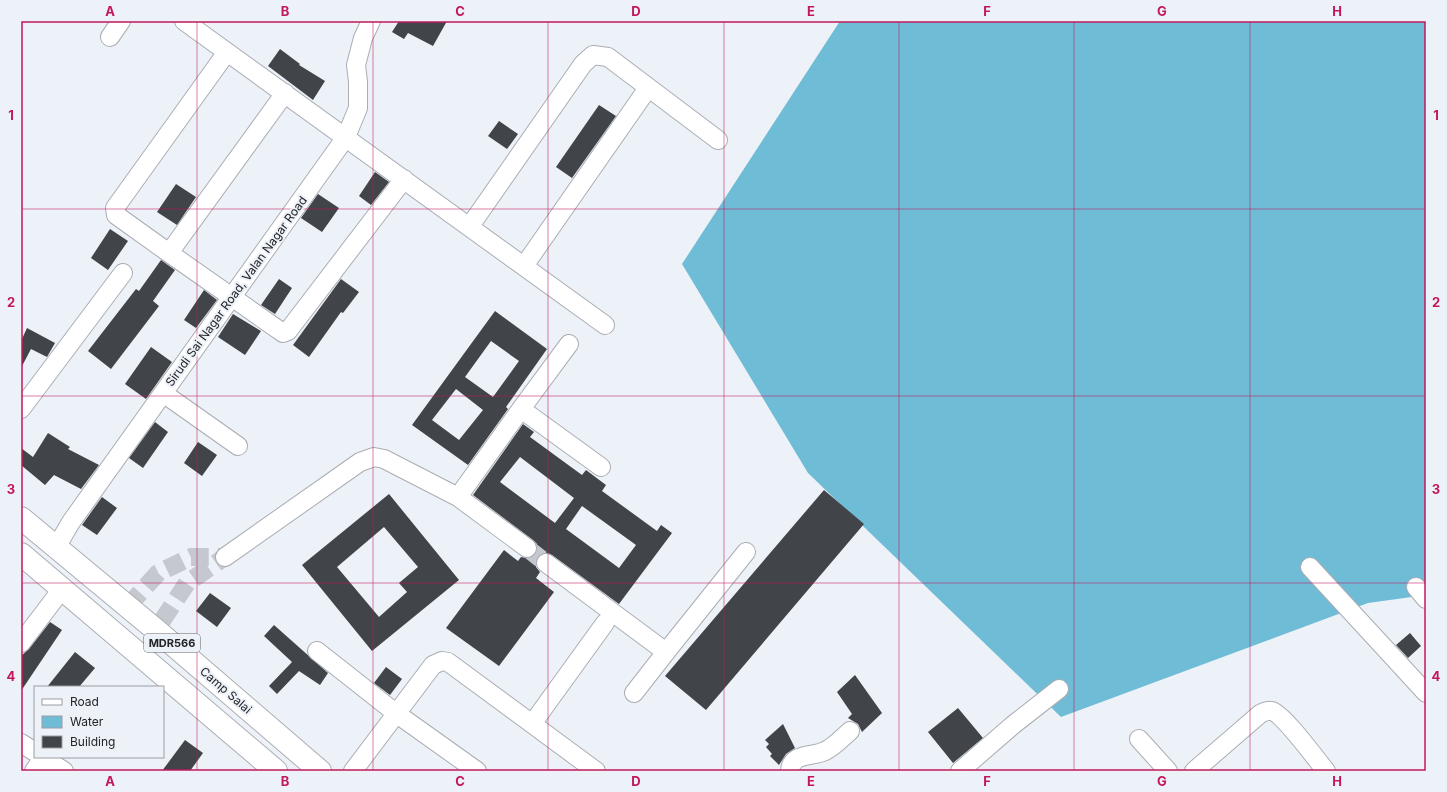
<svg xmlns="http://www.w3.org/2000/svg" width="1447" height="792" viewBox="0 0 1447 792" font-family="Inter,sans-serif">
	<rect width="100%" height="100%" fill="#edf1f8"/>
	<path fill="#6fbcd6" d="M840 21H1426V595L1368 603 1061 717 808 473 682 264Z"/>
	<path fill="#414449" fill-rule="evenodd" d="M399 21H447L433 46 408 33 404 39 392 32Z
		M280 49 300 64 299 65 325 81 313 100 268 66Z
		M599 105 616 116 572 178 556 167Z
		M499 121 518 134 507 149 488 136Z
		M375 172 389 182 371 205 359 196Z
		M176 184 196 197 177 225 157 212Z
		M318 194 339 208 322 232 301 218Z
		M110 229 128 241 108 270 91 258Z
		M161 260 175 270 153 301 159 306 111 369 88 351 136 289 139 291Z
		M279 279 292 288 275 314 261 305Z
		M341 279 359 292 343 313 341 312 309 357 293 345Z
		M204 290 217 300 196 328 184 320Z
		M495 311 547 349 506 407 508 409 468 465 412 425ZM491 341 519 361 493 397 465 377ZM456 389 483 410 459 440 432 420Z
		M233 314 261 331 245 355 218 337Z
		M27 328 55 343 47 357 31 349 21 368V341Z
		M151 347 172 362 146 399 125 384Z
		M155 422 168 432 143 468 129 458Z
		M523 424 534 432 530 437 582 475 586 470 606 485 602 491 657 531 661 525 672 533 619 604 552 555 547 553 541 554 536 561V567L540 572 536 578 554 592 499 666 446 628 504 550 518 561 521 557 526 558 532 557 537 550V544L533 540 473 495ZM520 457 574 498 555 523 500 482ZM582 506 636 545 619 568 566 529Z
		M48 433 70 447 68 449 99 465 81 489 54 475 45 485 21 465V448L33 457Z
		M198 442 217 455 202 476 184 463Z
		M824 490 864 524 706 710 665 676Z
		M389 494 459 580 372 651 302 565ZM384 527 418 567 399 583 407 592 379 617 337 567Z
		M102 497 117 508 97 535 82 525Z
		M210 593 231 608 217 627 196 611Z
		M50 622 62 630 21 691V656L29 649Z
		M274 625 328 673 320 685 299 671 277 694 269 686 292 662 264 636Z
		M1410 633 1421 646 1408 658 1396 645Z
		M75 652 95 668 79 687H47Z
		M386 667 402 679 390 695 374 683Z
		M855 675 882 713 862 732 858 724 848 718 852 714 837 692Z
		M958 708 983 738 953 763 928 732Z
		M783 724 795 748 786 754 779 765 770 756 772 754 766 747 769 744 765 740Z
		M185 740 203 753 190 771H162Z"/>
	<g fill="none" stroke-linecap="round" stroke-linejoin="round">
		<path stroke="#c5c8ce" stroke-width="18" stroke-dasharray="18 9" stroke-linecap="butt" d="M527 548 546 563
			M128 606 158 573 191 557H225L187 583 156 630"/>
		<g stroke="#aaadb4" stroke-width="20">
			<path id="minor" d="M184 21 605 325
				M110 37 121 21
				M285 93 169 253 283 333 288 331 404 179
				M470 226 583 64 593 55 608 57 718 140
				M169 253 116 215 115 208 227 52
				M524 266 648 88
				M163 393 238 446
				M21 409 123 273
				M521 409 601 467
				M458 497 521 409 569 344
				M57 546 71 522 346 137 358 108V82L356 65 363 38 371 21
				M225 557 360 462 374 457 384 459 458 497 527 548
				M546 563 666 652 746 552
				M1310 567 1426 693
				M1416 587 1426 599
				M21 643 62 589
				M317 651 397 714 477 771
				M634 693 666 652
				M532 724 605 623
				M1139 739 1168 771
				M21 743 35 752
				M42 757 64 771
				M34 771 43 758
				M353 771 433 665 442 661 448 662 596 771
				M790 771C791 752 814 757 825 751 834 747 842 738 850 731
				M960 771 1013 725 1059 689
				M1194 771 1260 714C1264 712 1267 710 1272 711 1284 715 1316 759 1326 771"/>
		</g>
		<g stroke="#aaadb4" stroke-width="24">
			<path id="major" d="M21 518 156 630 320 771
				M21 554 276 771"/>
		</g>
		<use href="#minor" stroke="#fff" stroke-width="18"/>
		<use href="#major" stroke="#fff" stroke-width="22"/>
	</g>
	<path fill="none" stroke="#c2185b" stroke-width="1" stroke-opacity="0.55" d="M197 21V771M373 21V771M548 21V771M724 21V771M899 21V771M1074 21V771M1250 21V771M21 209H1426M21 396H1426M21 583H1426"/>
	<g text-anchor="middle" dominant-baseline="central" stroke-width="4" stroke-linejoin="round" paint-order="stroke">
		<rect fill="#edf1f8" stroke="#606266" stroke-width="1" x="144" y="634" width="56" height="18" rx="3"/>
		<g font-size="11" font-weight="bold" fill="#232427">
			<text x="172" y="643">MDR566</text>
		</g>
		<g font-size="12" fill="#232427" stroke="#edf1f8">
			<text transform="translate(236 291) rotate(-54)">Sirudi Sai Nagar Road, Valan Nagar Road</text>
			<text transform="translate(226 690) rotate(41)">Camp Salai</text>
		</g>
	</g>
	<rect width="1447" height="792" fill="none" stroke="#edf1f8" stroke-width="44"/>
	<rect x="34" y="686" width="130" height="72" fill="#edf1f8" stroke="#9c9fa4"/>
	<rect x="42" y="699" width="20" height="6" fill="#ffffff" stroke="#9c9fa4"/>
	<text x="70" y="706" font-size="12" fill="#232427">Road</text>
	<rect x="42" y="716" width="20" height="12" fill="#6fbcd6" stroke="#9c9fa4"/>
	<text x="70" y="726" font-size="12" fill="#232427">Water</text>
	<rect x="42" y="736" width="20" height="12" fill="#414449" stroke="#9c9fa4"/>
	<text x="70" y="746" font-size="12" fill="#232427">Building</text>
	<rect x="22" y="22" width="1403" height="748" fill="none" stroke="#c2185b" stroke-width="1.5"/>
	<g font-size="13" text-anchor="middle" font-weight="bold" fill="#c2185b">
		<text x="110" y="16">A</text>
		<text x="285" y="16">B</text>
		<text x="460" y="16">C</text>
		<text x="636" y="16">D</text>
		<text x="811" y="16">E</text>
		<text x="987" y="16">F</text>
		<text x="1162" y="16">G</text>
		<text x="1337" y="16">H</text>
		<text x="11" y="120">1</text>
		<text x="1436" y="120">1</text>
		<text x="11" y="307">2</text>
		<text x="1436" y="307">2</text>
		<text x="11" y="494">3</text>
		<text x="1436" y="494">3</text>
		<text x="11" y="681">4</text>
		<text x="1436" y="681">4</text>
		<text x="110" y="786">A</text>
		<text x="285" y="786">B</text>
		<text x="460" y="786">C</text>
		<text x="636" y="786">D</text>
		<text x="811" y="786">E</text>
		<text x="987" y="786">F</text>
		<text x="1162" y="786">G</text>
		<text x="1337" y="786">H</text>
	</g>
</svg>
